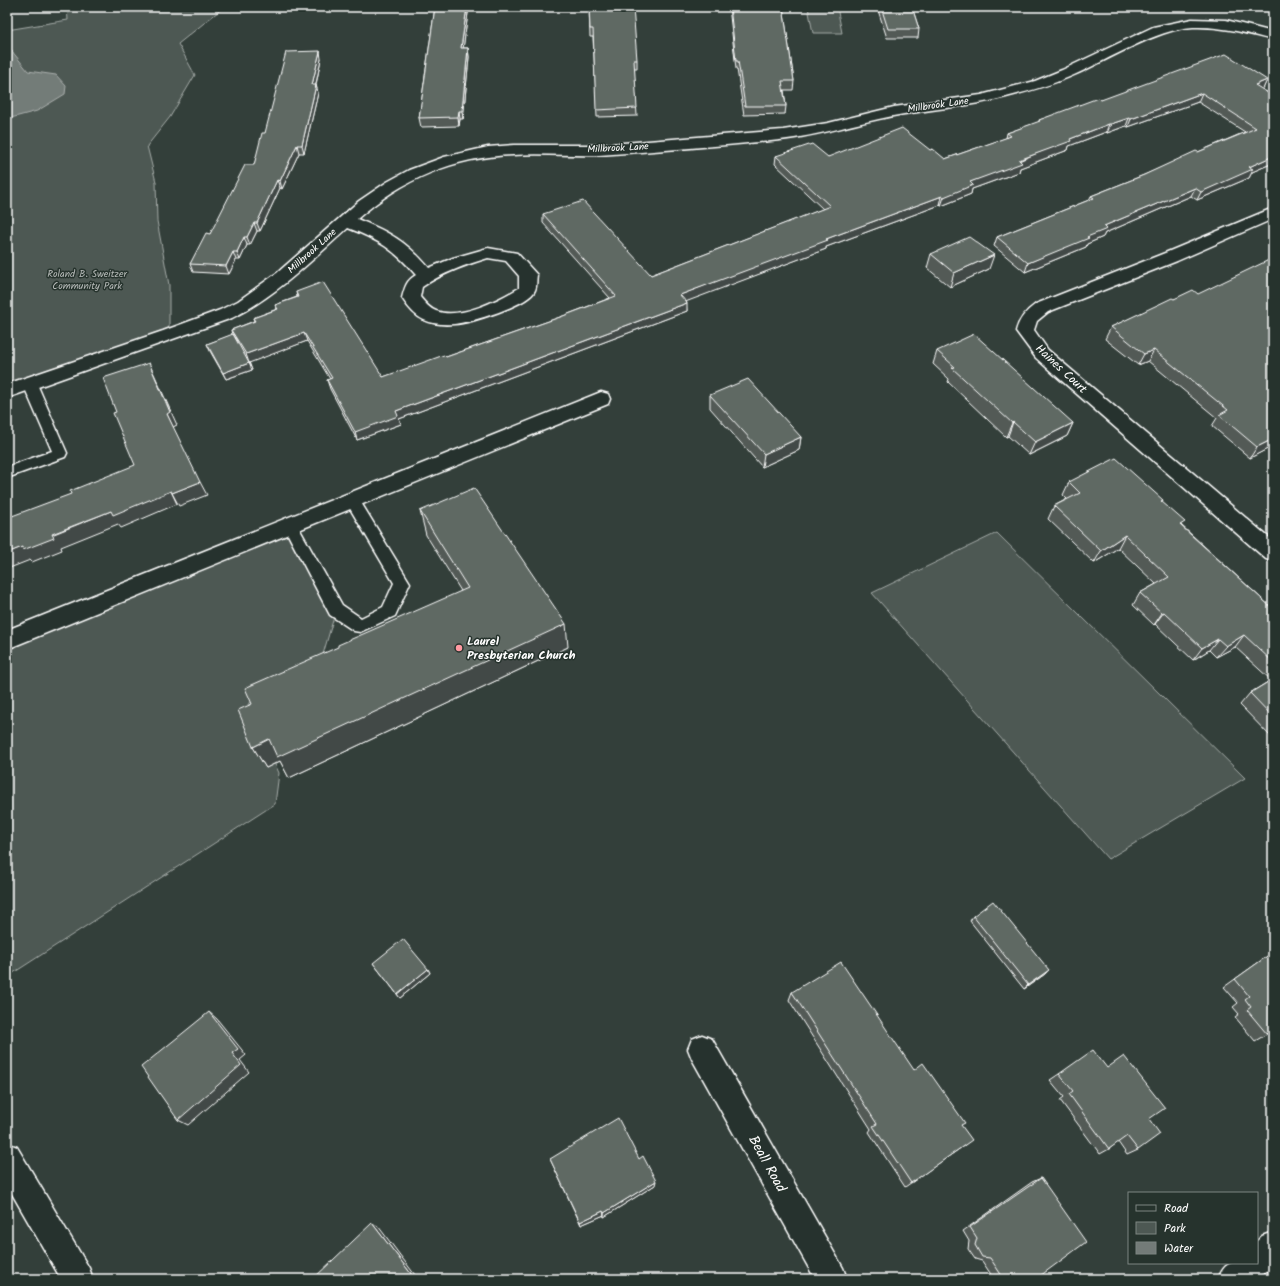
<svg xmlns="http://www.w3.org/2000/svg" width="1280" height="1286" viewBox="0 0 1280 1286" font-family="Kalam,sans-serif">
	<rect width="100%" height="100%" fill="#333f3a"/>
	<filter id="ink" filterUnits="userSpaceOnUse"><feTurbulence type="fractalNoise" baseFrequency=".025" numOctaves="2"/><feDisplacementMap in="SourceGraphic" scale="8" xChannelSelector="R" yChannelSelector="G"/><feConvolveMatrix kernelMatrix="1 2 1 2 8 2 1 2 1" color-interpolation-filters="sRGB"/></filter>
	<g filter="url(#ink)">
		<path fill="#4d5853" stroke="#a6aca9" d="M67 7H224L178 44 195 75 170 117 147 146 156 182 157 221 169 285V335L7 391V30L68 20Z
			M808 7H837L842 33H813Z
			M290 525 336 610 319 668 248 704 279 773 275 804 7 977V640Z
			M997 533 1245 778 1108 859 872 593Z"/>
		<path fill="#737b78" stroke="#abb0ae" d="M7 49 11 50 28 71 56 75 66 86 65 94 37 111 7 119Z"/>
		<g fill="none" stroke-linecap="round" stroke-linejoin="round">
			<g stroke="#fff" stroke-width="3">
				<path id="lane" d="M30 379 35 381 37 384 67 453 65 457 7 478V467L52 451 23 384 25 381Z
					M352 494 357 496 410 583 395 616 360 632 354 631 330 615 283 525 285 521 290 519 295 521 342 605 361 618 383 607 394 583 345 500 347 496Z"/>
			</g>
			<g stroke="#fff" stroke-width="3">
				<path id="street" d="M1192 19 1226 20 1273 32V40C1246 33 1222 26 1193 27 1157 29 1108 60 1074 75 1052 85 1029 91 1006 97 969 107 930 109 893 116 855 123 819 136 780 140 720 146 659 151 599 155 571 156 542 153 513 155 454 157 401 180 357 219 389 232 406 241 429 268L453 258 488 248 517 253 537 275C536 280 537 286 535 290 530 305 469 323 454 324 444 325 433 324 424 320 415 316 407 306 402 298 405 287 406 281 416 275L415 274C395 250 377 239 348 228 312 260 276 296 232 318L7 398V384L163 331 220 310 238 301 277 273 359 201 387 182 409 170 444 157 488 147 514 145H598L783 130 828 123 894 107 981 95 1035 81 1062 70 1153 27ZM488 258 506 261 519 276V288C499 300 460 320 436 311 430 309 424 302 420 297L422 287C442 273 465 265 488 258Z
					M1273 208V219L1177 261 1048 312 1037 321 1034 330 1048 350 1273 541V561L1266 559 1054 374 1036 358 1016 331C1019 319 1026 311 1036 304L1165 253Z
					M601 392 608 394 610 399 608 404 7 649V630Z
					M702 1035 712 1039 843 1268 847 1279H815L692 1059 688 1049 692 1039Z
					M7 1143 17 1147 89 1268 93 1279H61L7 1185Z
					M1273 1232V1266L1257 1279H1218C1227 1257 1236 1263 1257 1263V1241L1262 1236Z"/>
			</g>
			<use href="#lane" fill="#26332d" fill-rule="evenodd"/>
			<use href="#street" fill="#26332d" fill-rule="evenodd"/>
		</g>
		<path fill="#525a56" stroke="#fff" d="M435 7H467L468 13 463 48H468L469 57 463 119H460L459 126 421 127 419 118Z
			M589 7 637 60V68H634L637 116 597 117 593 37H590Z
			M729 7H783L794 81 793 90H784L786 106 785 114 744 115 737 69H736Z
			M877 7H912L919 29 918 38H887Z
			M321 59 316 85 318 93 304 153H299L282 189 280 188 260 231H257L250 245H247L240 260H236L229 274 193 272 190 264 210 234 254 165 265 133Z
			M1267 80 1263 89H1262L1273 96V163L1252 172 1249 178 1197 200 1191 196 1105 233 1103 237 1087 244 1086 247 1025 272 994 246 997 237 1089 200 1091 196 1144 175 1245 132 1198 102 1128 127 1126 126 1107 133 1106 132 1069 146 1068 150 1020 168 1019 172 972 189 971 194 941 206 940 205 826 247V249L686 301 687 311 399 419 401 424 357 440 330 389 327 380 330 379 307 341 249 362 252 370 226 379 210 351 207 344 232 335 231 330 254 321 253 318 277 309 275 305 297 297 296 292 383 377 446 357 563 316 610 298 543 223V214L651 275 823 209 775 164 776 156 828 157 930 150 945 159 1006 138 1007 133 1039 122V120L1101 100Z
			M931 254 989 269 950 287 927 268Z
			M1198 294 1273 446 1250 458 1212 426 1217 418 1148 361 1138 365 1105 339 1111 327 1174 299Z
			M937 351 1073 423 1067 436 1029 455 1008 436 1006 437 948 382 949 379 933 364Z
			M710 395 801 437 799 450 762 467 710 408Z
			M1069 482 1163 500 1162 502 1182 526 1273 609V739L1240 705 1250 693 1271 680 1235 647 1216 657 1209 650 1193 660 1155 624 1154 625 1133 605 1140 593 1156 584 1118 548 1094 563 1048 519 1054 506 1067 499 1063 495Z
			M420 511 568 647 289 778 280 761 266 768 253 747 461 591 426 535Z
			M973 916 1049 970 1045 974 1024 989 970 921Z
			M1273 952 1267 1034 1255 1041 1235 1017 1239 1014 1233 1007 1238 1003 1224 987Z
			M373 963 428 969 430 973 400 998Z
			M792 992 914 1070 961 1125 965 1145 905 1187 869 1132 871 1129 789 1000Z
			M1107 1068 1149 1119 1138 1150 1127 1155 1118 1142 1109 1149 1100 1154 1060 1100 1064 1097 1050 1080 1059 1074Z
			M550 1159H639L655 1185 604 1217V1215L581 1225Z
			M1041 1178 1036 1279H994L982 1261 975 1259 968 1249 969 1241 963 1231 1032 1182Z"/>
		<path fill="#424a46" stroke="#fff" d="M467 7 468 13 462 57 461 48Z
			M468 48 469 57 463 119 462 111Z
			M320 51 321 59 314 93 312 85Z
			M1267 80 1263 89 1251 94 1255 85Z
			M316 85 318 93 304 153 302 145Z
			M1202 93 1198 102 1128 127 1131 119Z
			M459 111 460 119 459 126 458 117Z
			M1129 118 1126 126 1107 133 1111 124Z
			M1109 124 1106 132 1069 146 1068 150 1020 168 1019 172 972 189 971 194 941 206 944 197 970 182 1070 139Z
			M297 145 299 153 282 189 280 181Z
			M1273 156V163L1252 172 1249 178 1197 200 1201 192 1249 167Z
			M277 180 280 188 260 231 257 223Z
			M1195 188 1191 196 1105 233 1103 237 1087 244 1086 247 1025 272 1028 263 1087 237 1104 226Z
			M942 196 940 205 826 247V249L680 304V295L826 239Z
			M254 223 257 231 250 245 247 237Z
			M244 237 247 245 240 260 237 252Z
			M233 252 236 260 229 274 226 266Z
			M994 255 989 269 950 287 954 273Z
			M687 303V311L399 419 401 424 357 440 355 432 396 411Z
			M304 333 307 341 249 363 246 354Z
			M1154 350 1148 361 1138 365 1144 354Z
			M149 363 155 376 177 425 173 427 167 414Z
			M249 363 252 370 226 379 223 373Z
			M1013 422 1008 436 1006 437 1012 423Z
			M1073 423 1067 436 1029 455 1035 442Z
			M801 437 799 450 762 467 764 454Z
			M1273 439V446L1250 458 1257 447Z
			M200 482 207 495 179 506 172 493Z
			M171 491 177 504 121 528 118 524 61 547 62 550 32 562 30 560 7 569V553L111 511Z
			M1125 535 1118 548 1094 563 1101 551Z
			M1164 612 1155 624 1154 625 1162 613Z
			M566 624 568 647 289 778 280 761 266 768 253 747 269 739Z
			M1244 635 1235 647 1216 657 1226 646Z
			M1218 639 1209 650 1193 660 1202 648Z
			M428 969 430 973 400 998 397 994Z
			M1049 970 1045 974 1024 989 1028 985Z
			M209 1012 217 1019 246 1055 240 1060 249 1072 188 1125 178 1120 232 1053Z
			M656 1181 655 1185 604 1217V1213Z
			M603 1211 604 1215 581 1225 580 1222Z
			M372 1223 378 1226 418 1279H415Z"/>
		<path fill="#5f6964" stroke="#fff" d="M435 7H467L461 48H468L462 111H459L458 117 419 118Z
			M589 7H633L637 60H634L637 108 596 110 593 29H590Z
			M730 7H783L794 81H782L786 106H745L738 61H736Z
			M881 7H912L919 29H888Z
			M320 51 312 85H316L302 145H297L280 181 277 180 257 223H254L247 237H244L237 252H233L226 266 190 264 206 233 210 234 245 165H254L262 133H265L286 52Z
			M1226 54 1267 80 1255 85 1273 96V156L1249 167 1253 169 1201 192 1195 188 1104 226 1107 229 1087 237 1089 238 1028 263 997 237 1094 198 1091 196 1144 175 1196 151 1198 152 1256 128 1202 93 1131 119 1129 118 1111 124H1109L1070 139 1071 141 1019 160 1022 163 970 182 973 185 944 197 942 196 826 239 828 240 680 295 687 303 396 411 398 416 355 432 327 380 332 378 304 333 246 354 231 330 255 321 253 318 278 309 275 305 298 297 296 292 323 282 383 377 444 355 446 357 563 316 616 296 543 214 583 201 651 275 830 206 776 156 812 144 828 157 902 128 930 150 933 149 945 159 1011 136 1007 133 1040 121 1039 120 1098 98 1101 100Z
			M969 237 994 255 954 273 931 254Z
			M1273 258V439L1257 447 1219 415 1228 410 1154 350 1144 354 1111 327 1172 298 1174 299 1193 290 1198 294Z
			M233 334 249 363 223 373 207 344Z
			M974 334 1073 423 1035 442 1013 422 1012 423 952 368 955 367 937 351Z
			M149 363 170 412 167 414 200 482 172 493 171 491 113 515 111 511 52 534 54 538 23 550 22 547 7 553V512L10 511 12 516 71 494 70 491 135 465 113 413 116 412 103 378Z
			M748 379 801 437 764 454 710 395Z
			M1116 458 1163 500 1161 501 1185 522 1180 525 1273 609V662L1244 635 1226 646 1218 639 1202 648 1164 612 1162 613 1140 593 1169 577 1125 535 1101 551 1054 506 1080 493 1069 482Z
			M474 488 566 624 277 757 269 739 253 747 238 710 252 704 245 688 338 647V645L468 588 420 511Z
			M1273 679V717L1250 693Z
			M993 901 1049 970 1028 985 973 916Z
			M403 939 428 969 397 994 373 963Z
			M1273 952V1030L1267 1034 1247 1010 1251 1007 1245 999 1249 996 1235 979Z
			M841 962 914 1070 923 1063 965 1123 961 1125 972 1140 911 1183 873 1126 877 1124 792 992Z
			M209 1012 238 1049 232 1053 241 1065 178 1120 141 1067Z
			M1093 1050 1107 1068 1124 1056 1165 1108 1149 1119 1160 1134 1138 1150 1127 1136 1109 1149 1069 1094 1073 1091 1059 1074Z
			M618 1118 639 1159 643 1156 656 1181 604 1213 603 1211 580 1222 550 1159Z
			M1041 1178 1086 1242 1036 1279H1004L990 1258 982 1257 975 1245 977 1238 970 1227Z
			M372 1223 415 1279H313Z"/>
	</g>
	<circle fill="#ff9aa2" stroke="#26332d" stroke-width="1.5" cx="459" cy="648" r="4"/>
	<g text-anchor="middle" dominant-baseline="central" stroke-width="3" stroke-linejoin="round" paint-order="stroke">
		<g font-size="10" fill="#fff" stroke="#26332d">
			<text transform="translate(938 105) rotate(-8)">Millbrook Lane</text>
			<text transform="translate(618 148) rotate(-3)">Millbrook Lane</text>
			<text transform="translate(312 251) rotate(-42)">Millbrook Lane</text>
		</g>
		<g font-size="10" fill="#b8bcba" stroke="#26332d">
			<text x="87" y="274">Roland B. Sweitzer<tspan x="87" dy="12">Community Park</tspan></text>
		</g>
		<g font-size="12" fill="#fff" stroke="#26332d">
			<text transform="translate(1061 369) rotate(43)">Haines Court</text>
		</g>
		<g font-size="12" font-weight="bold" fill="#fff" stroke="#26332d" text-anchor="start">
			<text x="467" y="641">Laurel<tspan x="467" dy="14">Presbyterian Church</tspan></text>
		</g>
		<g font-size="14" fill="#fff" stroke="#26332d">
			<text transform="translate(767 1164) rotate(61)">Beall Road</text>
		</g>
	</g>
	<rect width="1280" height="1286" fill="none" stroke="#26332d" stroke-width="24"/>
	<rect x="12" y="12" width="1256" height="1262" fill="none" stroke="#fff" stroke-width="1.5" filter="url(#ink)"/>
	<rect x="1128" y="1192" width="130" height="72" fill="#26332d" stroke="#7d8581"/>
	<rect x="1136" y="1205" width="20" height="6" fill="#26332d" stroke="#7d8581"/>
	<text x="1164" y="1212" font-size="12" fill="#ffffff">Road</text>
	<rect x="1136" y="1222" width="20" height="12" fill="#4d5853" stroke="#7d8581"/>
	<text x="1164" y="1232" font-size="12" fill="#ffffff">Park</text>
	<rect x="1136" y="1242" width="20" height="12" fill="#737b78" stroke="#7d8581"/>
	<text x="1164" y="1252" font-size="12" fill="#ffffff">Water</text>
</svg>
